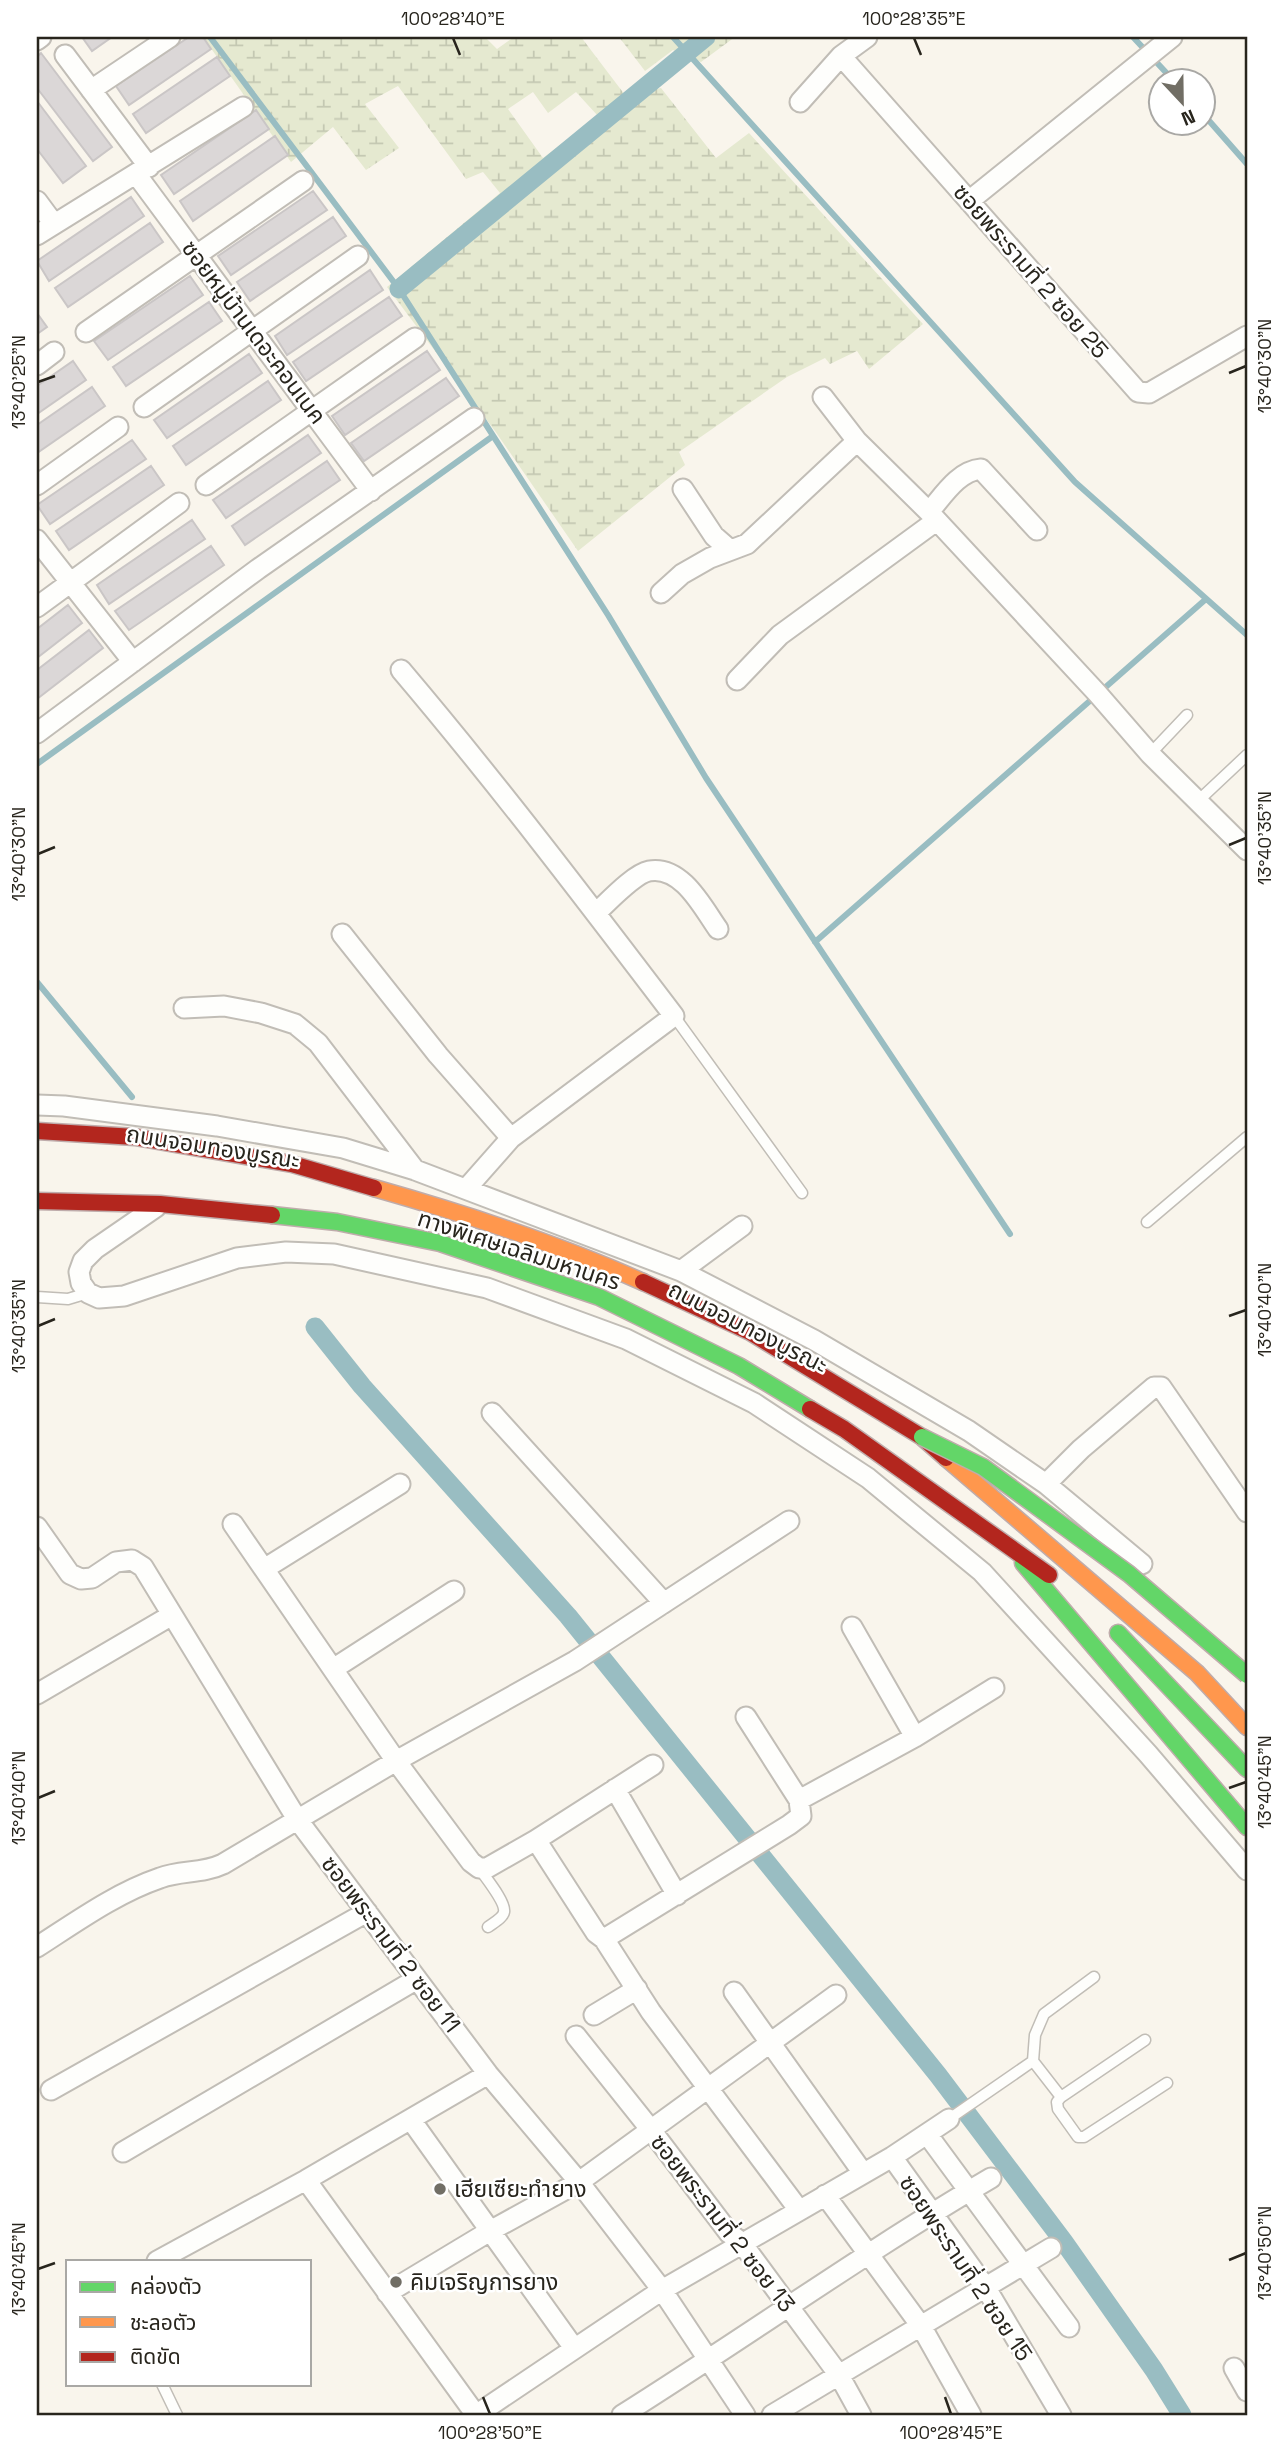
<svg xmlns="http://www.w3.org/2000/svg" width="1284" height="2452" viewBox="0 0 1284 2452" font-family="'Space Grotesk','Noto Sans Thai',sans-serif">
	<defs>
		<pattern id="wetland-marsh" width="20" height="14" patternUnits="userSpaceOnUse" patternTransform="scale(1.75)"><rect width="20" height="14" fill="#e5e9d0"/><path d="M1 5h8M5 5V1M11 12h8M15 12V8" fill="none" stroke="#c4c8b2"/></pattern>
	</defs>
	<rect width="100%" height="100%" fill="#f9f5ec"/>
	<path fill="url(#wetland-marsh)" fill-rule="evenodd" d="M203 37H485L497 49 514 37H581L625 95 661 88 716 158 749 133 923 324 869 369 857 351 830 364 825 358 787 377 679 452 685 465 578 551 495 431 387 287 500 193 483 172 466 179 398 86 365 104 399 148 366 170 333 127 291 162ZM533 92 548 113 576 92 598 116 543 158 508 109Z
		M619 37H735L701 62 673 50 645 71Z"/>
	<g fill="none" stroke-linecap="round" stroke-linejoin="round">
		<path stroke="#99bdc2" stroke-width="6" d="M210 37 399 289 608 615 706 778 1010 1234
			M673 37 1075 482 1247 635
			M1133 37 1173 80
			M1204 115 1247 164
			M37 764 493 436
			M815 942 1206 599
			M37 982 132 1097"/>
		<path stroke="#99bdc2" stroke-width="19" d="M399 289 706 37
			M315 1327 362 1386 568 1616 938 2075 1064 2242 1154 2370 1182 2415"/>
	</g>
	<path fill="#dbd7d7" stroke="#cac6c6" stroke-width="2" d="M82 37H112L92 51Z
		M189 37H203L211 49 129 105 116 86Z
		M41 53 112 147 93 161 37 88V57Z
		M217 57 230 76 146 133 133 114Z
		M37 101 86 166 63 183 37 149Z
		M256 110 269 129 174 194 161 175Z
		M275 136 288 155 193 221 180 201Z
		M313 191 327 210 231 275 218 256Z
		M131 197 144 216 49 281 37 261Z
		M333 217 346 236 250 301 237 282Z
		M150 223 163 242 68 307 55 288Z
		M370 270 383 290 287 355 275 336Z
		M190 276 203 295 108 360 94 341Z
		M389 297 402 316 306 381 293 362Z
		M209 302 222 321 126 386 113 367Z
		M37 313 47 327 37 334Z
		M427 351 440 370 345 435 332 416Z
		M249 354 262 373 167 438 154 420Z
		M73 361 86 380 37 414V386Z
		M446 378 459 396 364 461 351 443Z
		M268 381 281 400 186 465 173 446Z
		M92 387 105 406 37 453V425Z
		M308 435 321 453 226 518 213 500Z
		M132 440 146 459 50 524 37 505Z
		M327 461 340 480 245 545 232 526Z
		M151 466 164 485 69 550 56 531Z
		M192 520 205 539 109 604 97 585Z
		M211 546 224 565 129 630 115 611Z
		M68 605 82 623 37 658V629Z
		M89 630 103 648 37 699V670Z"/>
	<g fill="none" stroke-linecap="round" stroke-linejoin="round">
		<g stroke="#c1bdb6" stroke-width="13">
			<path id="lane" d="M1150 754 1187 715
				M1198 801 1247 755
				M674 1016 802 1193
				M1147 1222 1247 1137
				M37 1297 68 1299 88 1293
				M479 1868C485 1877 506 1902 504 1912 503 1918 493 1923 488 1927
				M1145 2040 1061 2097 1057 2102 1058 2109 1078 2137H1084L1167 2083
				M1061 2097 1033 2061 1035 2035 1044 2014 1094 1977
				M949 2119 1033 2061
				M162 2384 177 2415"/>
		</g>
		<g stroke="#c1bdb6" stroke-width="23">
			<path id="street" d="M37 40 41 37
				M65 55 149 167
				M841 56 1138 392 1149 393 1247 336
				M91 90 170 37
				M800 102 841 56 867 37
				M136 174 371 491
				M37 201 54 224
				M969 201 1172 37
				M37 235 243 107
				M86 332 303 181
				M37 365 54 352
				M823 397 857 441 929 512 1097 693 1150 754 1247 850
				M144 407 358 256
				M37 485 118 427
				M206 485 415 338
				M683 489 714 536 730 550
				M929 512C943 496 958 471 981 469L1037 530
				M37 540 133 662
				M661 593 682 574 710 558 747 544 857 441
				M37 607 179 503
				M401 670C496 782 585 899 674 1016L511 1138 466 1189
				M737 680 780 635 936 521
				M37 733 258 569 474 418
				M597 912C609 901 634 874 649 871 682 865 703 908 718 929
				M342 934 438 1055 511 1138
				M184 1008 224 1006 261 1013 295 1024 318 1043 415 1170
				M37 1105 64 1106 217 1126 343 1148 415 1170 681 1271 814 1340 969 1431 1046 1484 1142 1564
				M156 1207 95 1249 83 1261 79 1272 81 1283 88 1293 99 1298 124 1296 237 1258 286 1252 334 1254 487 1288 626 1339 754 1403 868 1478 982 1572 1148 1754 1247 1870
				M681 1271 742 1226
				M492 1413 664 1603
				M1046 1484 1081 1449 1154 1387H1161L1247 1512
				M233 1524 396 1761 471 1862 479 1868H487L536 1840 653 1765
				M37 1527 70 1574 81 1579 92 1578 116 1562 132 1560 143 1567 297 1819 488 2074 579 2182 662 2290 745 2415
				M264 1569 400 1484
				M852 1627 915 1737
				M333 1669 454 1591
				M37 1694 172 1615
				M746 1717 799 1800
				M615 1789 677 1895
				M536 1840 596 1933 604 1939 789 1825 801 1816 799 1800 915 1737 994 1688
				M604 1939 651 2012 799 2210
				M37 1947C76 1922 116 1893 160 1878 181 1870 202 1874 223 1864L396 1761 575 1661 789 1521
				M734 1992 863 2173
				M594 2015 637 1989
				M576 2036 651 2130 729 2233 741 2242 839 2375 861 2415
				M51 2090 367 1912
				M411 2120 574 2348
				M927 2134 1069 2327
				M123 2152 417 1979
				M892 2157 986 2288 1061 2415
				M306 2180 476 2415
				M825 2195 921 2326 971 2415
				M157 2261 306 2180 488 2074
				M387 2293 490 2231 579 2182 836 1995
				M1234 2368 1247 2391
				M476 2415 662 2290 892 2157 949 2119
				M622 2415C746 2337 865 2252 991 2178
				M772 2415 1051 2248"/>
		</g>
		<g stroke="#bfacab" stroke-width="19">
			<path id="fast" d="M272 1215 337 1222 440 1243 599 1297 739 1366 810 1409
				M1023 1563 1247 1827
				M1118 1633 1247 1769"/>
		</g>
		<g stroke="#bfacab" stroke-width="19">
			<path id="slow" d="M374 1188C466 1214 556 1243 643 1282
				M946 1458 1197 1673 1247 1727"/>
		</g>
		<g stroke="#bfacab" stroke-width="19">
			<path id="jam" d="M37 1131 135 1137 292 1164 374 1188
				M37 1201 160 1204 272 1215
				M643 1282 750 1332 922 1437 946 1458
				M810 1409 844 1429 1049 1575"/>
		</g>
		<use href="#lane" stroke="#fefefc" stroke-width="10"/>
		<use href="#street" stroke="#fefefc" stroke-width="19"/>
		<use href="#fast" stroke="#63d668" stroke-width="16"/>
		<use href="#slow" stroke="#ff974d" stroke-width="16"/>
		<use href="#jam" stroke="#b3261e" stroke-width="16"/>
		<g stroke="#bfacab" stroke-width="19" stroke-linecap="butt">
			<path id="fast-bridge" d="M922 1437 983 1467 1129 1574 1247 1675"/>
		</g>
		<use href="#fast-bridge" stroke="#63d668" stroke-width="16"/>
	</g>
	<path fill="none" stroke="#28251d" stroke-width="2.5" d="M453 38 460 55M914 38 921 55M1229 373 1246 366M38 382 55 376M1229 845 1246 838M38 854 55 847M1229 1316 1246 1310M38 1326 55 1319M1229 1788 1246 1782M38 1798 55 1791M1229 2260 1246 2253M38 2269 55 2263M483 2397 490 2414M945 2397 951 2414"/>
	<g fill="#716e65" stroke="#fff" stroke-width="2.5">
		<circle cx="440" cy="2189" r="7"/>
		<circle cx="396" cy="2282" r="7"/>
	</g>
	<g text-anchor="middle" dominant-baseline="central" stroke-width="5" stroke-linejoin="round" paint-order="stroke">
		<g font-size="23" fill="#28251d" stroke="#fff">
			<text transform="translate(1031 271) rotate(49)">ซอยพระรามที่ 2 ซอย 25</text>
			<text transform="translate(254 332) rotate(53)">ซอยหมู่บ้านเดอะคอนเนค</text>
			<text transform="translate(213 1147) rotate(9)">ถนนจอมทองบูรณะ</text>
			<text transform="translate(519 1250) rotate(18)">ทางพิเศษเฉลิมมหานคร</text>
			<text transform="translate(748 1327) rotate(27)">ถนนจอมทองบูรณะ</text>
			<text transform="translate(391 1944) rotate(53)">ซอยพระรามที่ 2 ซอย 11</text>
			<text transform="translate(723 2223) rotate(52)">ซอยพระรามที่ 2 ซอย 13</text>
			<text transform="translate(966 2268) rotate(56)">ซอยพระรามที่ 2 ซอย 15</text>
		</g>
		<g font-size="23" fill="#28251d" stroke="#fff" text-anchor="start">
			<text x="454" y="2189">เฮียเซียะทำยาง</text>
			<text x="410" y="2282">คิมเจริญการยาง</text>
		</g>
	</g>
	<rect width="1284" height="2452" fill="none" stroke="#ffffff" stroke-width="77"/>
	<rect x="66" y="2260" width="245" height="126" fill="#ffffff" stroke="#a9a8a5" stroke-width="2"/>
	<rect x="80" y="2282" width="35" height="10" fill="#63d668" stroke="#a9a8a5" stroke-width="2"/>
	<text x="130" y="2294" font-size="21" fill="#28251d">คล่องตัว</text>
	<rect x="80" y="2317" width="35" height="10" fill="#ff974d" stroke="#a9a8a5" stroke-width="2"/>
	<text x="130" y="2330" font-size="21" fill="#28251d">ชะลอตัว</text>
	<rect x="80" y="2352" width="35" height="10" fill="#b3261e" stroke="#a9a8a5" stroke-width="2"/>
	<text x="130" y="2364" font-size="21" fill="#28251d">ติดขัด</text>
	<g transform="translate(1182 102) rotate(158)"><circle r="33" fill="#ffffff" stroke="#a9a8a5" stroke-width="2"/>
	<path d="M0-5L12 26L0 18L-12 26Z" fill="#716e65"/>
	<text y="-10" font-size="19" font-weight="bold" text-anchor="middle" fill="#28251d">N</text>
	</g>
	<rect x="38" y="38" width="1208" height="2376" fill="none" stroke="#28251d" stroke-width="2.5"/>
	<g font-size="18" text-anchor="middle" fill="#28251d">
		<text x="453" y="25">100°28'40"E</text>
		<text x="914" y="25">100°28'35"E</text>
		<text transform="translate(1265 366) rotate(-90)" y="6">13°40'30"N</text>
		<text transform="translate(19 382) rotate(-90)" y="6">13°40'25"N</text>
		<text transform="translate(1265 838) rotate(-90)" y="6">13°40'35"N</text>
		<text transform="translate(19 854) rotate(-90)" y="6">13°40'30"N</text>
		<text transform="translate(1265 1310) rotate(-90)" y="6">13°40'40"N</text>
		<text transform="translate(19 1326) rotate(-90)" y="6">13°40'35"N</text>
		<text transform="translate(1265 1782) rotate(-90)" y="6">13°40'45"N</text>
		<text transform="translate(19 1798) rotate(-90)" y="6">13°40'40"N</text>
		<text transform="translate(1265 2253) rotate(-90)" y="6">13°40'50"N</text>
		<text transform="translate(19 2269) rotate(-90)" y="6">13°40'45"N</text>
		<text x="490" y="2439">100°28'50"E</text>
		<text x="951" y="2439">100°28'45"E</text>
	</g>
</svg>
